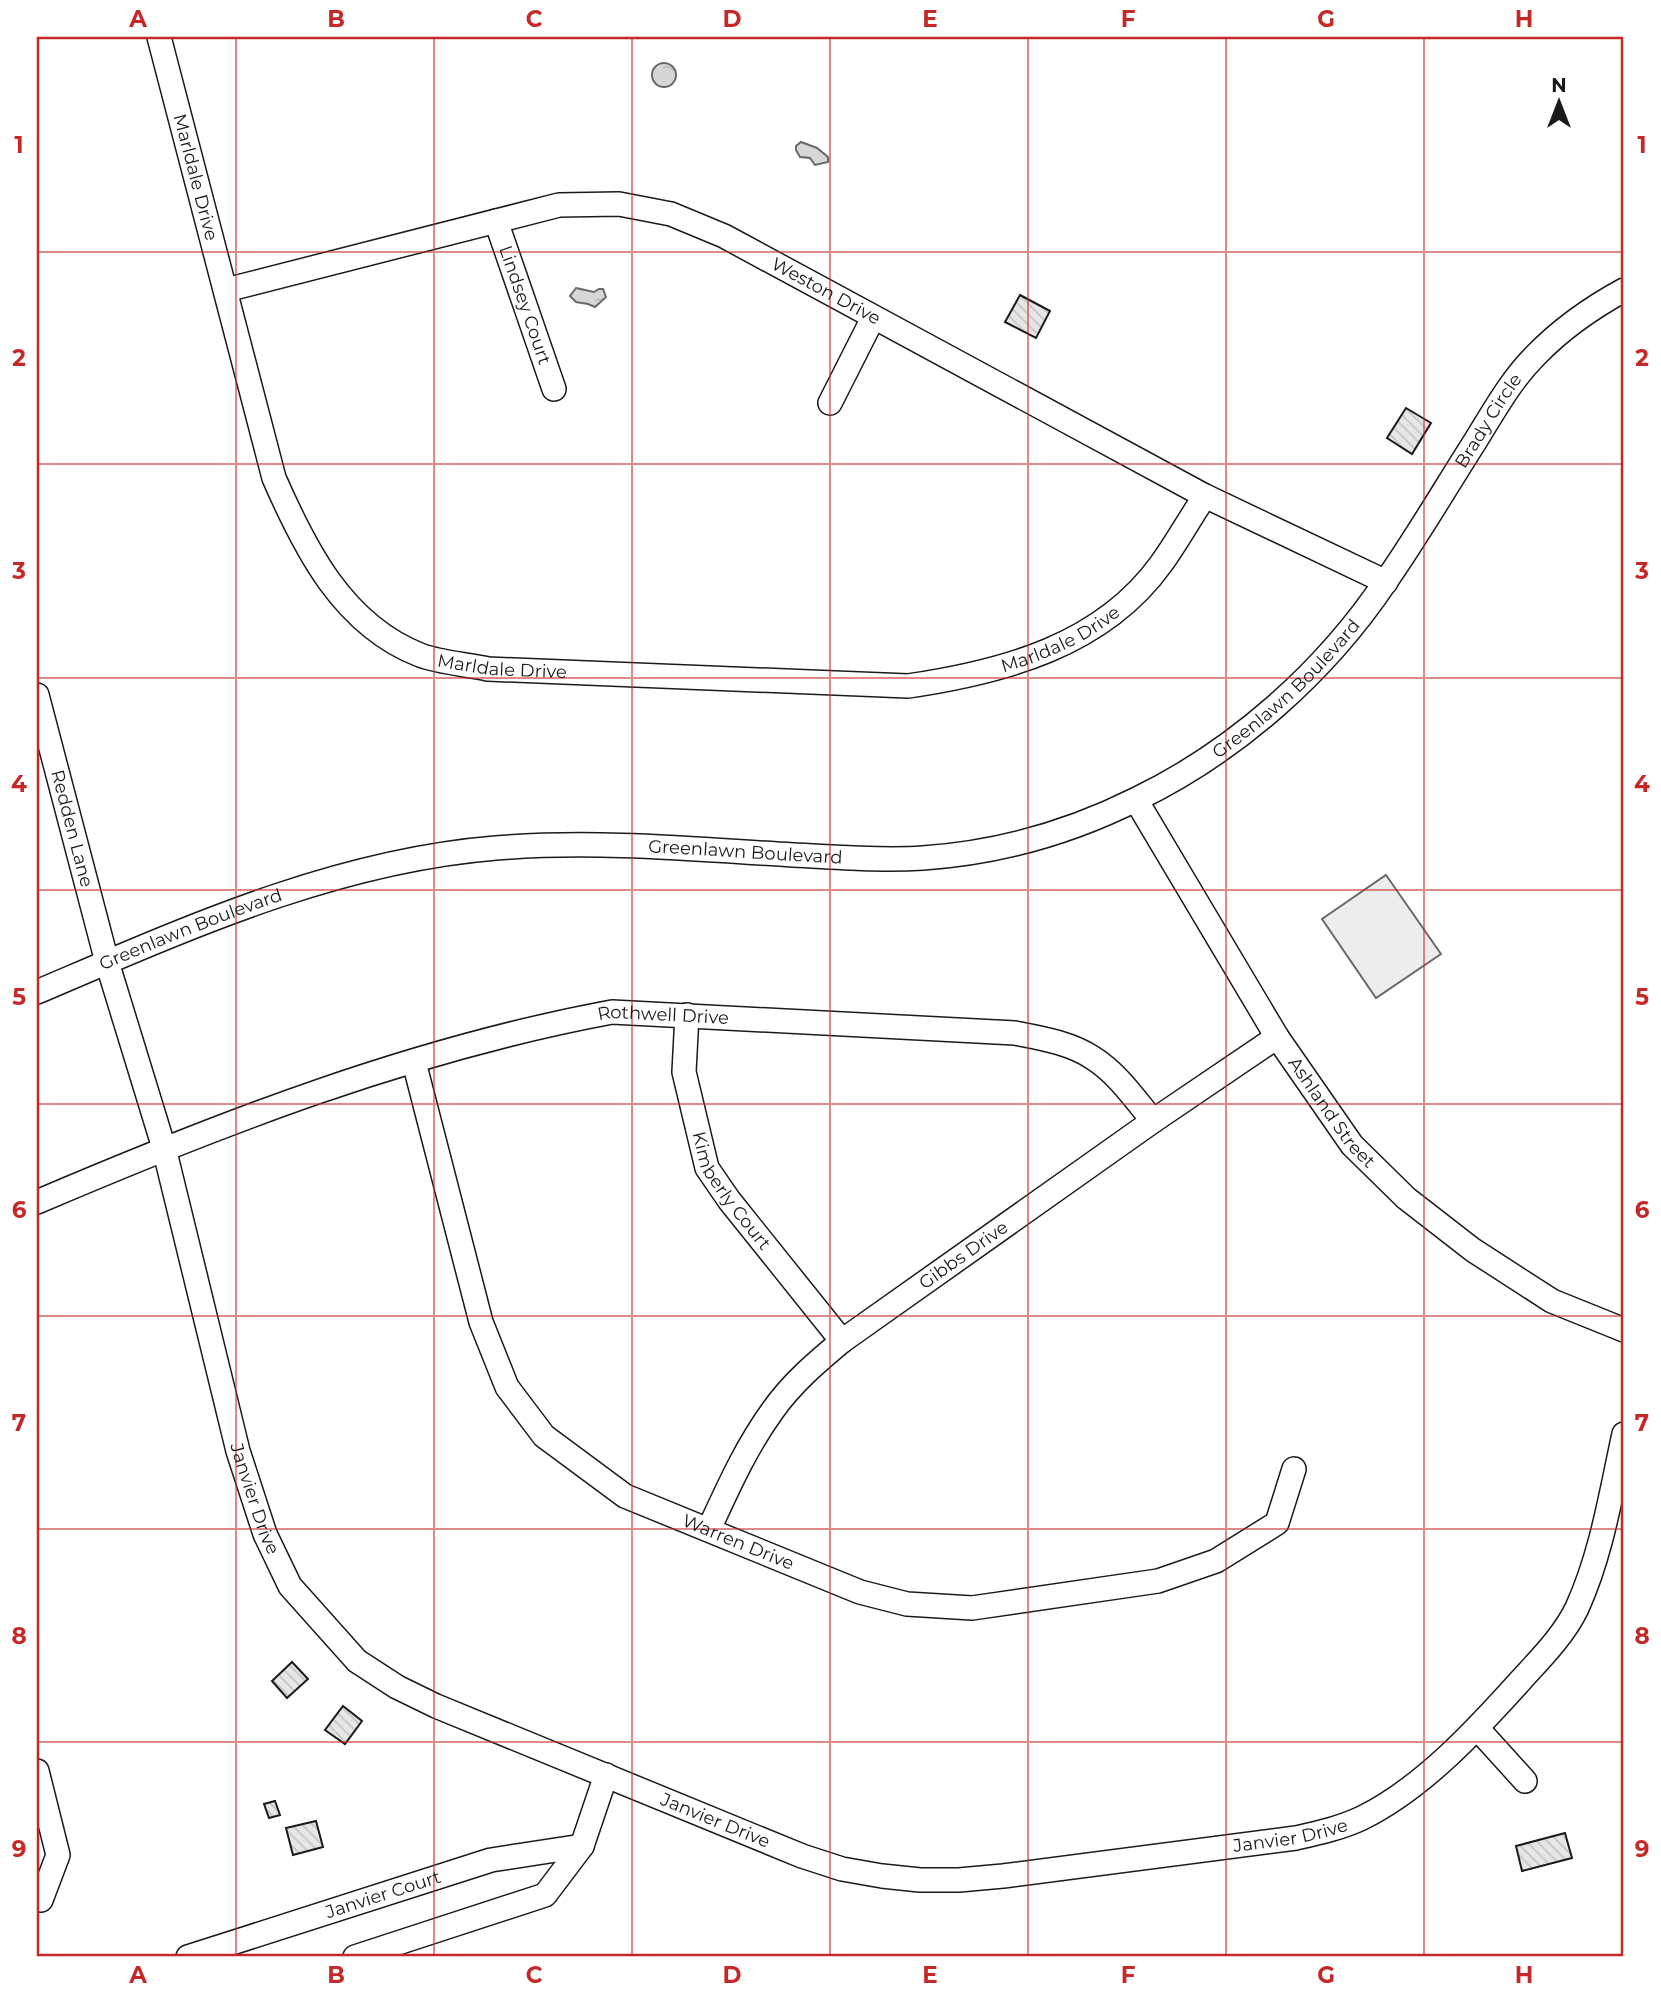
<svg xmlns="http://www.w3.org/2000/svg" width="1661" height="1994" viewBox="0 0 1661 1994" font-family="Montserrat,sans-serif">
	<defs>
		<pattern id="water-ripples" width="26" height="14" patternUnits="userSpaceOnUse" patternTransform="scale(1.75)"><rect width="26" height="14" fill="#d7d7d7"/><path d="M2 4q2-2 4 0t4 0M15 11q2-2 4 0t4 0" fill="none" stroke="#b8b8b8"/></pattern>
		<pattern id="building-back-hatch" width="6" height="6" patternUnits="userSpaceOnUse" patternTransform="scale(1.75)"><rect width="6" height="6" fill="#e6e6e6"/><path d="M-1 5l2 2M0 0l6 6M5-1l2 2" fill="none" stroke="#c5c5c5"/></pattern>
	</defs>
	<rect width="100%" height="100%" fill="#fff"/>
	<path fill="#ededed" stroke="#6a6a6a" stroke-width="2" d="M1386 875 1441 954 1376 998 1322 919Z"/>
	<path fill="url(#water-ripples)" stroke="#6a6a6a" stroke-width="2" d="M652 75a12 12 0 1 1 24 0a12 12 0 1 1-24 0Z
		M801 142 817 148 828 157V162L815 165 810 158 800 157 796 150V146Z
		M576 288 594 292 599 289H603L606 297 595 307 588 304 576 302 570 296Z"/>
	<path fill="url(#building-back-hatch)" stroke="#1a1a1a" stroke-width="2" d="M1020 295 1050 311 1036 338 1005 322Z
		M1406 408 1431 423 1412 454 1387 438Z
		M292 1662 308 1679 287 1698 272 1681Z
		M343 1706 362 1721 345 1744 325 1730Z
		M275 1801 280 1815 269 1818 264 1804Z
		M316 1821 323 1847 293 1855 286 1828Z
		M1565 1833 1572 1858 1522 1871 1516 1846Z"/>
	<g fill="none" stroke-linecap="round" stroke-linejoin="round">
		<g stroke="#1a1a1a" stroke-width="26">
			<g id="minor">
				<path id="s1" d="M159 37 274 478C305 549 343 625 420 655 441 663 466 664 488 669L908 686C1003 672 1102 646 1161 564 1177 542 1190 518 1205 496"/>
				<path id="s2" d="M496 221 554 389"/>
				<path id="s3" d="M226 290 559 205 619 204 671 214 724 236 1205 496 1386 582"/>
				<path d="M830 403 873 318"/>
				<path id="s4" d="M37 695 107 962 164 1148 238 1451 265 1534 290 1586 357 1661 397 1687 436 1706 802 1856 842 1869 882 1876 920 1880H959L1003 1876 1296 1838C1318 1833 1341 1828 1362 1818 1423 1788 1477 1729 1522 1679 1542 1657 1564 1635 1577 1608 1602 1553 1611 1493 1624 1434"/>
				<path id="s5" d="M1136 800 1277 1037 1352 1145 1406 1198 1473 1250 1552 1301 1624 1330"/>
				<path id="s6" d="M37 992C185 929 334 861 496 848 595 840 694 849 793 855 836 857 880 861 923 858 997 853 1071 832 1137 799 1236 751 1325 672 1386 581 1418 535 1446 487 1476 440 1494 411 1511 380 1535 356 1561 329 1591 308 1624 290"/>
				<path id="s7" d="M687 1015 684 1072 707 1168 729 1200 842 1341"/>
				<path id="s8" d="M414 1062 481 1322 507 1387 544 1436 625 1496 860 1592 907 1604 972 1608 1158 1581 1216 1561 1277 1523 1294 1469"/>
				<path id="s9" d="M37 1202C222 1123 413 1049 612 1012L1015 1033C1041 1038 1071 1043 1093 1058 1117 1073 1135 1099 1153 1121"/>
				<path id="s10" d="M709 1529C728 1488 746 1447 773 1410 792 1383 817 1362 842 1341L1153 1121 1277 1037"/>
				<path d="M1477 1728 1525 1781"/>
				<path d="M37 1771 58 1855 41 1900"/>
				<path id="s11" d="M188 1957 491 1860 582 1846"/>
				<path d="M355 1957 545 1895 582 1846 606 1775"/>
			</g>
		</g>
		<use href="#minor" stroke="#fff" stroke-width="23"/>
	</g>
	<path fill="none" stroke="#c62828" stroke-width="2" stroke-opacity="0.55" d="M236 37V1957M434 37V1957M632 37V1957M830 37V1957M1028 37V1957M1226 37V1957M1424 37V1957M37 252H1624M37 464H1624M37 678H1624M37 890H1624M37 1104H1624M37 1316H1624M37 1529H1624M37 1742H1624"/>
	<g text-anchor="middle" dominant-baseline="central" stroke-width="5" stroke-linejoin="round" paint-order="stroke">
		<g font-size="18" fill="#1a1a1a" stroke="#fff">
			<text stroke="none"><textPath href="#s1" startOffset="145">Marldale Drive</textPath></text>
			<text stroke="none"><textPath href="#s3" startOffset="630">Weston Drive</textPath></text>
			<text stroke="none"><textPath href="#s2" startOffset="89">Lindsey Court</textPath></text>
			<text stroke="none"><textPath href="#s6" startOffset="1659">Brady Circle</textPath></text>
			<text stroke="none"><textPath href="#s1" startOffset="1342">Marldale Drive</textPath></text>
			<text stroke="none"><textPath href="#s1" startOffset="775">Marldale Drive</textPath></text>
			<text stroke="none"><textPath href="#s6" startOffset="1321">Greenlawn Boulevard</textPath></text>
			<text stroke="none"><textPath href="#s4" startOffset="138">Redden Lane</textPath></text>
			<text stroke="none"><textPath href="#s6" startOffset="733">Greenlawn Boulevard</textPath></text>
			<text stroke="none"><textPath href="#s6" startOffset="166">Greenlawn Boulevard</textPath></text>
			<text stroke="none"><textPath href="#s9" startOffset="658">Rothwell Drive</textPath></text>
			<text stroke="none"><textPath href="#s5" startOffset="369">Ashland Street</textPath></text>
			<text stroke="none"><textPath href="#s7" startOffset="187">Kimberly Court</textPath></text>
			<text stroke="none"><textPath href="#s10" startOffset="382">Gibbs Drive</textPath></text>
			<text stroke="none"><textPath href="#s4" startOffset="833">Janvier Drive</textPath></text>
			<text stroke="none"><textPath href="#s8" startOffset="623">Warren Drive</textPath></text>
			<text stroke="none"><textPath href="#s4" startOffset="1421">Janvier Drive</textPath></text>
			<text stroke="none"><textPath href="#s4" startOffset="2009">Janvier Drive</textPath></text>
			<text stroke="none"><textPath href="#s11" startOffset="205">Janvier Court</textPath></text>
		</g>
	</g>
	<rect width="1661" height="1994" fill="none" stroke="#ffffff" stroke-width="77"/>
	<g transform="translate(1559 102)" stroke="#ffffff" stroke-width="5" paint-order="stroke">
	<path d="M0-5L12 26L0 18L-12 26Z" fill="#1a1a1a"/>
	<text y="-10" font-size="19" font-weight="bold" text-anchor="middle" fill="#1a1a1a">N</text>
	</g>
	<rect x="38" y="38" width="1584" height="1917" fill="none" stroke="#c62828" stroke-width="2.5"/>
	<g font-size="23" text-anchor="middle" font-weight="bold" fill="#c62828">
		<text x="138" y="27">A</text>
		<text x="336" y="27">B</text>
		<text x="534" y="27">C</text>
		<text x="732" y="27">D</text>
		<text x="930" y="27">E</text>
		<text x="1128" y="27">F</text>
		<text x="1326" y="27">G</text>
		<text x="1524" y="27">H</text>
		<text x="19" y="153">1</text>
		<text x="1642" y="153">1</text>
		<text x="19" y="366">2</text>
		<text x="1642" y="366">2</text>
		<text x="19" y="579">3</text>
		<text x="1642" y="579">3</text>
		<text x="19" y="792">4</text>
		<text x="1642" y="792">4</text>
		<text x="19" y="1005">5</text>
		<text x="1642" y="1005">5</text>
		<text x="19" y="1218">6</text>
		<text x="1642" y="1218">6</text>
		<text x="19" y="1431">7</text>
		<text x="1642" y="1431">7</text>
		<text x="19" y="1644">8</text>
		<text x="1642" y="1644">8</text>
		<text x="19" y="1857">9</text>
		<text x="1642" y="1857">9</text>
		<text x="138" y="1983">A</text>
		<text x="336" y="1983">B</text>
		<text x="534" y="1983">C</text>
		<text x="732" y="1983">D</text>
		<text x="930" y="1983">E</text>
		<text x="1128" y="1983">F</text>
		<text x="1326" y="1983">G</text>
		<text x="1524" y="1983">H</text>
	</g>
</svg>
